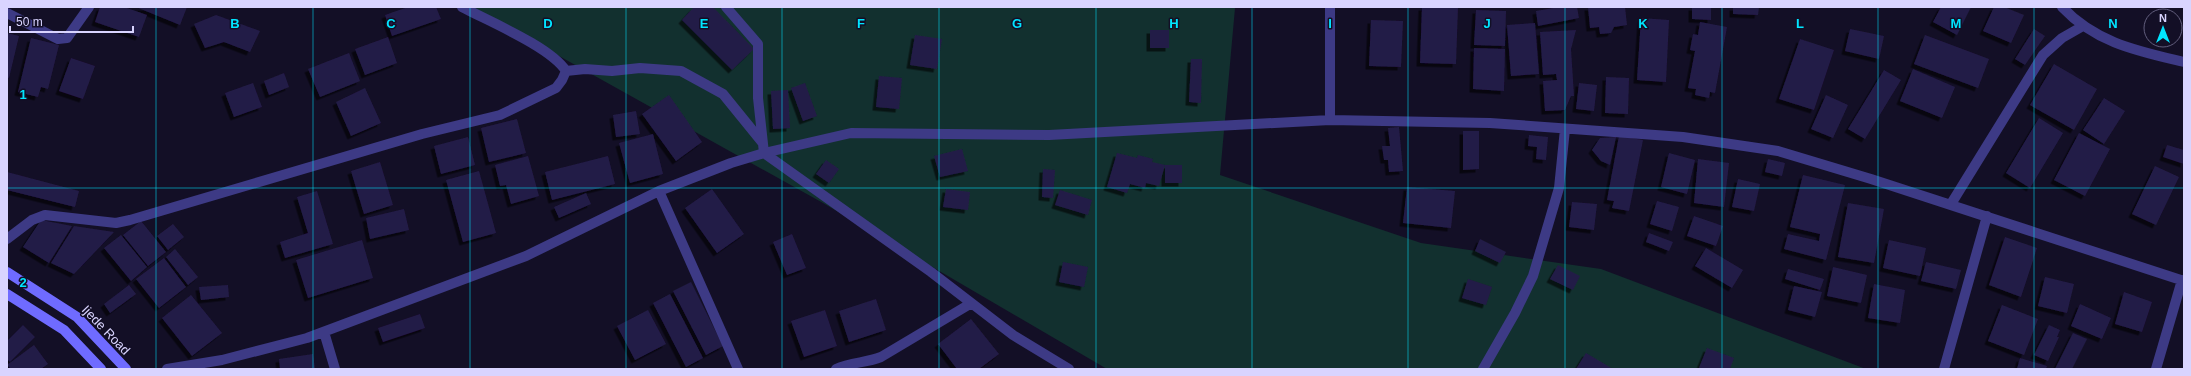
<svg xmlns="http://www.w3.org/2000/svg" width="2191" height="376" viewBox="0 0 2191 376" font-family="Arial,sans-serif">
	<defs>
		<filter id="shadow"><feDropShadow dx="-3.5" dy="3.5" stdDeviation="0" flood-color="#0009"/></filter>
	</defs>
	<rect width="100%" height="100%" fill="#130f26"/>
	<path fill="#12302f" d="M471 7H1233L1235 8 1220 175 1421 243 1601 269 1866 369H1107L823 203Z"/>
	<path fill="#241b47" filter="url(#shadow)" d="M100 7H124L147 15 139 37 95 22Z
		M136 7H187L180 25Z
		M408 7H436L441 19 392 36 385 15Z
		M694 7H713L754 49 732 70 682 20Z
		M1422 7H1458L1456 64 1420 63Z
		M1559 7H1577L1579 18 1538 26 1536 11Z
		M1588 7H1625L1627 25 1614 27 1611 33 1600 34 1599 27 1590 28Z
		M1692 7H1711V20L1692 19Z
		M1733 7H1759L1758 15 1733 14Z
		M1941 7H1971L1957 35 1933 22Z
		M1994 7H2004L2024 15 2011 43 1983 31Z
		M1476 10 1506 11 1505 46 1474 45Z
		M216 15 260 31 250 52 224 42 205 48 194 24Z
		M1641 18 1669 20 1666 82 1637 80Z
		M1371 20 1403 21 1401 67 1369 66Z
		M1700 22 1727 27 1715 93 1710 92 1709 98 1695 95 1696 89 1688 88 1695 51 1690 50 1693 34 1698 35Z
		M1535 23 1539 74 1511 76 1507 25Z
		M1850 29 1884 36 1879 59 1845 51Z
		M2034 29 2045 36 2025 65 2015 59Z
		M1150 30H1169V48H1150Z
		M1576 30 1571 49 1574 96H1571L1565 110 1545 111 1543 81 1557 80 1556 74 1543 75 1540 32Z
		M7 33 19 36 9 78 7 77Z
		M915 35 942 39 937 69 910 65Z
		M1925 35 1989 59 1978 88 1914 64Z
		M388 37 397 63 365 75 355 49Z
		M31 38 59 45 48 89 41 87 38 97 18 92Z
		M1800 39 1834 50 1814 110 1779 99Z
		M1474 48 1505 49 1504 91 1473 89Z
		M349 53 360 81 320 97 308 69Z
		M71 58 95 66 83 99 59 91Z
		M1191 59H1202L1201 103 1189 102Z
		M2054 64 2097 89 2074 130 2030 105Z
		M1913 69 1955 87 1942 118 1900 101Z
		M1884 70 1901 80 1865 139 1848 129Z
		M284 73 289 87 269 95 264 81Z
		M879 76 902 78 899 109 876 107Z
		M1606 77 1629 78 1628 114 1605 113Z
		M253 83 262 107 234 117 225 93Z
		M805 83 817 116 803 121 791 88Z
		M1579 83 1597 85 1594 111 1576 109Z
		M365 88 381 123 351 136 336 102Z
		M788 90 790 128 773 129 771 91Z
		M669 95 702 142 676 161 642 114Z
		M1826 95 1848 105 1833 138 1811 129Z
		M2104 98 2125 111 2104 144 2083 130Z
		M636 111 640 134 616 137 613 115Z
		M2039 118 2063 133 2030 188 2006 173Z
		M517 119 526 153 489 162 481 128Z
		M1399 127 1403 171 1389 172 1388 160H1384L1382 146H1390L1388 128Z
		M1463 131H1479V169L1463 170Z
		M2079 133 2110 149 2085 196 2054 180Z
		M653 134 663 174 630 183 619 143Z
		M1529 135 1548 137 1546 160 1536 159 1537 147 1528 146Z
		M1619 136 1643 140 1629 211 1612 208 1614 201 1607 200Z
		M468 137 475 165 441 174 434 146Z
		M1616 137 1610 165 1601 161 1592 150 1600 138Z
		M2167 145 2184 150V164L2163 157Z
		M962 149 968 171 940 177 934 156Z
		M1117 153 1137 158 1138 155 1153 159 1152 162 1165 165 1159 186 1146 183 1145 188 1130 184 1127 193 1107 187Z
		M1669 153 1695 160 1687 194 1661 187Z
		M528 156 539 196 511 204 506 185 500 186 495 165Z
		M608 156 615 184 552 200 545 172Z
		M1698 159 1729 163 1724 207 1694 203Z
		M1768 159 1785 163 1782 176 1765 172Z
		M826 160 839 169 829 183 816 174Z
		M380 162 393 205 364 214 351 171Z
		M1165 165H1182V183H1165Z
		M2155 166 2179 177 2156 225 2132 214Z
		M1043 169 1055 170 1053 198 1042 197Z
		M479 171 496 233 463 242 446 180Z
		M7 172 79 191 75 207 7 190Z
		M1803 175 1845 185 1826 260 1784 249 1788 234 1819 241 1820 234 1790 227Z
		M1738 179 1760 184 1754 211 1732 207Z
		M1407 187 1455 191 1451 228 1403 223Z
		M712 189 744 234 717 253 685 208Z
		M946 189 970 192 968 210 943 207Z
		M1060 190 1092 200 1088 215 1055 205Z
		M317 191 333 244 285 258 280 242 308 233 297 197Z
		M586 193 591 204 559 218 554 207Z
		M1657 201 1679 207 1672 231 1650 224Z
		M1572 202 1597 204 1594 230 1569 227Z
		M1848 203 1884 209 1874 263 1838 257Z
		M404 209 409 230 370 239 366 218Z
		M1694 216 1723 226 1716 246 1687 236Z
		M41 220 72 226 49 263 23 247Z
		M141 221 166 252 148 266 123 235Z
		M173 224 184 237 168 250 157 236Z
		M74 226 114 232 74 274 51 263Z
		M1649 233 1673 242 1669 251 1646 242Z
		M792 234 806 268 787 275 773 242Z
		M121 235 147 267 131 281 104 248Z
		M2005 237 2037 248 2021 297 1989 285Z
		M1480 239 1506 252 1500 263 1475 251Z
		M362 240 373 278 308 298 296 260Z
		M1889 240 1926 248 1920 276 1883 268Z
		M1706 248 1743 270 1732 288 1695 266Z
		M175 249 198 277 188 285 166 257Z
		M164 258 186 287 159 308 136 279Z
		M1063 262 1088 267 1084 287 1059 282Z
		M1926 262 1961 270 1956 289 1921 281Z
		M1558 265 1580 276 1573 290 1550 279Z
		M1833 267 1867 275 1861 303 1827 296Z
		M1788 269 1824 279 1820 290 1785 279Z
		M2045 277 2074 284 2067 313 2038 306Z
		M1468 279 1492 287 1486 305 1462 298Z
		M691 282 723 346 706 355 673 291Z
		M1874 284 1905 290 1900 323 1868 318Z
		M129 285 136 294 110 313 104 304Z
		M228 285 229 297 201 300 199 287Z
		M1794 286 1822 292 1815 317 1788 310Z
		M2124 292 2152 302 2142 332 2115 324Z
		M670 294 703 358 686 367 653 303Z
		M191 295 222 333 192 356 162 318Z
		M876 299 886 330 849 342 839 311Z
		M2080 304 2111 318 2102 339 2071 326Z
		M2002 305 2038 319 2024 355 1988 341Z
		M648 310 666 344 635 360 617 326Z
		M825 310 837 346 804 357 791 321Z
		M420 314 425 328 383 342 378 328Z
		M971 319 999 354 979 369H957L938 344Z
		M23 325 35 337 10 362 7 359V341Z
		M2049 325 2060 330 2057 337H2059L2048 361 2034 355Z
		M2073 333 2087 339 2072 369H2055Z
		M34 345 48 364 41 369H11L7 365Z
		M1707 348 1734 358 1730 369 1699 368Z
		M1586 353 1613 369H1576Z
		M313 354 315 368 280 369 279 359Z
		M2020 358 2047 366 2046 369H2017Z"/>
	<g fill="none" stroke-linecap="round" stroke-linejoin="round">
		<path stroke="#3d3a85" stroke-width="10" d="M462 7C488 21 551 47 566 71
			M726 7 758 44V98L764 153 931 272 1013 335 1069 369
			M2062 7C2096 43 2138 51 2184 62
			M7 13 58 39 67 38 89 7
			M566 71 585 69 612 71 640 68 681 71 723 94 762 142
			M1330 120V7
			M659 191 738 369
			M1951 204 2043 55 2062 38 2083 26
			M7 239 32 220 45 215 116 223 130 220 422 134 500 115 556 88 562 80 566 71
			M324 332 335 369
			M167 369 222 360 307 338 526 256 659 191 731 163 764 153 851 133 1049 135 1330 120 1490 123 1683 137 1778 151 1871 179 2184 281
			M836 369C851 362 866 363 881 357L970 304
			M1483 369 1515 313 1533 276 1559 188 1565 129
			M1944 369 1987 216
			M2156 369 2182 280"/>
		<path stroke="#6f6bff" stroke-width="10" d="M7 272 77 317 126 369
			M7 294 64 330 101 369"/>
	</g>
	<path fill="none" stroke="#00e5ff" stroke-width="1" stroke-opacity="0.55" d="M156 7V369M313 7V369M470 7V369M626 7V369M782 7V369M939 7V369M1096 7V369M1252 7V369M1408 7V369M1565 7V369M1722 7V369M1878 7V369M2034 7V369M7 188H2184"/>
	<g text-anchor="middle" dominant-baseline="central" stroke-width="3" stroke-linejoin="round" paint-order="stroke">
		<g font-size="13" fill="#d9d4ff" stroke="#130f26">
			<text transform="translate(106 330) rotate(46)">Ijede Road</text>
		</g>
	</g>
	<g font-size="13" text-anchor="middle" font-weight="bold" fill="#00e5ff" stroke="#130f26" stroke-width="3" stroke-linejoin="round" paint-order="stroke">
		<text x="235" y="28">B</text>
		<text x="391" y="28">C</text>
		<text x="548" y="28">D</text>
		<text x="704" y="28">E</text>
		<text x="861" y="28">F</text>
		<text x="1017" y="28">G</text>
		<text x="1174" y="28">H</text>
		<text x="1330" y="28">I</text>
		<text x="1487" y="28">J</text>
		<text x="1643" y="28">K</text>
		<text x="1800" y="28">L</text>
		<text x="1956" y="28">M</text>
		<text x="2113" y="28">N</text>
		<text x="23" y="99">1</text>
		<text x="23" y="287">2</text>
	</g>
	<rect width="2191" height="376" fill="none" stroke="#d9d4ff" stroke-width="16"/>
	<g transform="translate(2163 28)"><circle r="19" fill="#130f26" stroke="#625e7d"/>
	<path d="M0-3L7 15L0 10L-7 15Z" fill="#00e5ff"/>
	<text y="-6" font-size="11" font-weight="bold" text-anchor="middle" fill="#d9d4ff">N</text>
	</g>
	<path d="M10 26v6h123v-6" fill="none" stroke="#d9d4ff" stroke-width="2"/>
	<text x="16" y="26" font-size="12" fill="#d9d4ff" stroke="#130f26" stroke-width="3" paint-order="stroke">50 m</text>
</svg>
